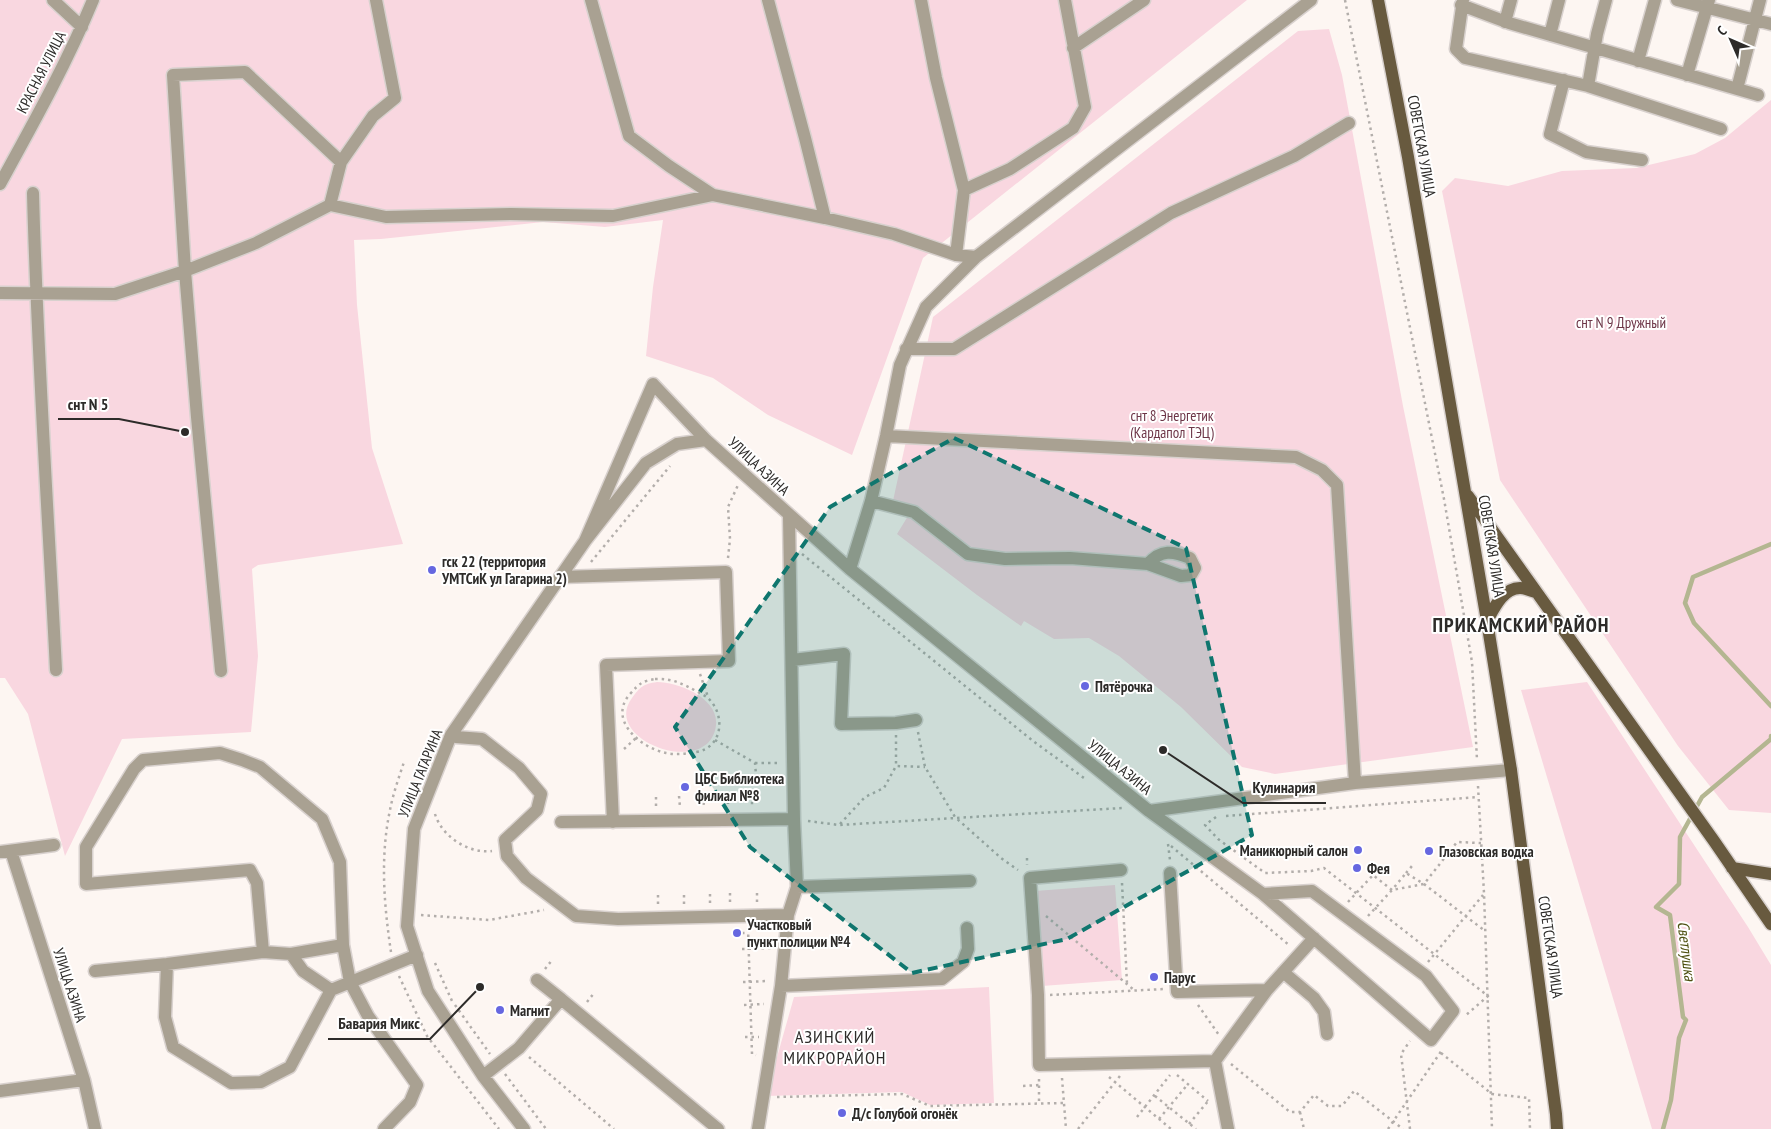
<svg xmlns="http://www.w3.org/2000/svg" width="1771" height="1129" viewBox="0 0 1771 1129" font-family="'PT Sans Narrow',sans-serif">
	<rect width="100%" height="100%" fill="#fdf6f2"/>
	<path fill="#f9d7e0" d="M0 0H1247L923 258 852 455 768 415 713 378 646 356 653 287 663 220 605 227 543 222 381 239 354 240 357 305 372 448 403 544 258 565 252 569 258 656 251 732 122 739 65 856 28 714 5 678H0Z
		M1329 29 1342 75 1403 406 1473 747 1275 774 1242 767 1181 707 1119 656 1089 638 1054 639 1024 621 1021 626 977 595 897 534 908 516 891 510 933 317 1298 31Z
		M1771 100V813L1729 810 1678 746 1500 480 1442 191 1455 178 1508 186 1562 171 1636 168 1695 154 1725 138Z
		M657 682C678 682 719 698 716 725 710 780 600 740 632 698 640 687 643 684 657 682Z
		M1587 682 1748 927 1771 965V1129H1652L1521 690Z
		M1115 885 1122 980 1042 986 1035 891Z
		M989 987 994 1103 930 1105 902 1092 766 1096 794 997Z"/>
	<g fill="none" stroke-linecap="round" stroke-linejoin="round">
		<path stroke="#b4b691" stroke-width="4.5" d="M1771 544 1693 577 1685 603 1694 623 1771 706
			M1663 1129 1671 1100 1679 1038 1686 1020 1683 1017 1670 915 1656 907 1679 884 1680 837 1702 797 1771 739V736"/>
		<g stroke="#d8d1ce" stroke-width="15">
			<path id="minor" d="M53 0 82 27
				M591 0 629 136 669 166 713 195 825 218 894 234 956 255 976 257
				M768 0 805 138 825 218
				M921 0 936 78 964 190 956 255
				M1463 0 1456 49 1465 58 1588 86 1721 129
				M1677 0 1771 24
				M1461 5 1509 23 1758 95
				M1505 22 1511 0
				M1550 35 1559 0
				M1073 48 1144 0
				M1638 61 1655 0
				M1687 75 1709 0
				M1564 80 1550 134 1586 152 1642 160
				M1588 86 1597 34 1606 0
				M1737 89 1760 0
				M0 184C33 124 67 63 93 0
				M964 190 1010 169 1073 128 1085 107 1065 0
				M33 193C37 352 48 511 56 670
				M330 205 341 162 373 116 395 98 376 0
				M0 293 115 294 185 271 256 243 330 205 386 217 511 214 613 216 713 195
				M906 349H954L1171 213 1294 156 1349 123
				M886 436 1296 457 1322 470 1337 485 1355 783
				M871 501 914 512 968 554 1005 559 1070 558 1148 564 1181 576 1191 575 1195 568 1190 558C1173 551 1161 549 1148 564
				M789 516 794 819
				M585 541 653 384 706 440 850 569 1149 811 1355 783 1511 770
				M850 569 871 501 886 436 900 365 926 307 976 257 1311 0
				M560 577 726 572 729 661 606 665 613 822
				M792 660 844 654 841 724 896 723 916 720
				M221 671 197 417 185 271 173 75 245 72 341 162
				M451 735 456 737 482 739 519 768 541 794 537 810 505 840 507 856 526 878 576 916 618 919 788 915 781 986 758 1129
				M1149 811 1263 894 1431 1040 1453 1011 1426 976 1312 891 1263 894
				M561 822 794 819 797 887 788 915
				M11 851 84 1080 95 1129
				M0 852 54 845
				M1121 870 1030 878 1038 995 1039 1065 1215 1061 1267 990 1314 938
				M1170 873 1177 992 1267 990
				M797 887 970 881
				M263 952 257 883 250 870 86 884V847L134 769 143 760 220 753 242 760 260 767 322 819 340 862 343 945
				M291 954 343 945 350 982 368 1016 417 1085 410 1102 384 1129
				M167 964 165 1017 173 1047 231 1083 261 1082 290 1067 331 990
				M95 971 167 964 263 952 291 954 303 971 331 990 417 955
				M1283 972 1314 998 1324 1012 1327 1034
				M537 980 561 999
				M781 986 942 979 963 962 968 949 967 928
				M1215 1061 1228 1129
				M483 1076 519 1048 561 999 718 1129
				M0 1091 84 1080
				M524 1129 483 1076 428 991 407 926 414 829 451 735 585 541 646 463 677 444 706 440"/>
		</g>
		<g stroke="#d8d1ce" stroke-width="15">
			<path id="major" d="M1378 0 1408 157 1487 621 1511 770 1556 1114 1557 1129
				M1468 496 1714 841 1771 924
				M1487 621C1494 608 1503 588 1520 588 1525 588 1531 591 1536 592
				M1732 868 1771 874"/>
		</g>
		<path stroke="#b3aeab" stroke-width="2.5" stroke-dasharray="2.5 4" stroke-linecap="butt" d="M1345 0 1444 499 1472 662 1477 760
			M802 554 1033 741 1084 778
			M728 558 730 539 728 507 738 485
			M591 562 670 466
			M700 674 708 697
			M655 679C672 678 683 684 698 692 701 694 706 696 708 698 726 715 723 748 696 752 686 754 676 755 666 753 641 748 607 720 630 694 639 684 642 681 655 679Z
			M918 732 925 767 955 817 1001 858 1018 870
			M896 735V766
			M715 740 755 763 758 798H752V807
			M624 749 636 738
			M755 763H779
			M1478 786 1484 893 1492 1129
			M728 795V806
			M679 796 680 807
			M703 796 704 807
			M656 797V808
			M435 814C442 837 469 854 492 851
			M1226 816 1478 797
			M1216 817 1205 825 1218 839 1265 873 1311 871 1324 868 1488 996 1466 1015
			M808 821 839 825 1122 808
			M840 824 865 797 884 788 896 766 925 767
			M1168 844 1170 860
			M1171 846 1289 945
			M1027 858V865
			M1368 870 1373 875
			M1406 873 1412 866
			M1122 883 1127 984
			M730 893V902
			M757 893V902
			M710 894V903
			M658 895V904
			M684 895V904
			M1348 902 1373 875 1392 890 1406 873 1424 884 1485 931
			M421 915 489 920 544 910
			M1046 916 1134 990
			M1368 916 1392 890 1424 884 1457 842 1481 843
			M748 928 752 1054 756 1055
			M742 933H748
			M742 949 771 948
			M391 952C384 905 380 857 390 810 393 794 399 777 404 762
			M1428 962 1483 895
			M435 963 452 1001
			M545 969 552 960
			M399 976 427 1036 499 1129
			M743 982 768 981
			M1050 995 1164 989
			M587 1002 594 993
			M455 1005 490 1054
			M744 1005 764 1004
			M1198 1005 1219 1035
			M745 1037H759
			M1441 1053 1492 1094 1529 1098 1530 1129
			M529 1057 614 1129
			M1231 1064 1290 1112H1300L1314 1095 1328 1106H1342L1354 1091 1403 1129
			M505 1074 546 1129
			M1177 1075 1208 1101
			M1109 1077 1171 1129
			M1062 1078 1066 1129
			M1039 1079V1104
			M1023 1086 1039 1085
			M1155 1096 1196 1129
			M777 1097 902 1094 930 1106 1063 1103
			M1300 1112 1304 1129
			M1137 1117 1170 1075
			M1159 1119 1188 1084
			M1189 1124 1209 1100
			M1078 1129 1120 1076
			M1388 1129 1442 1050
			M1410 1129 1401 1054 1410 1041"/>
		<use href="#minor" stroke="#a9a192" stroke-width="12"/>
		<use href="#major" stroke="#685a3f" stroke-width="12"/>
	</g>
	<path fill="#0f766e" fill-opacity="0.2" stroke="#0f766e" stroke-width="4" stroke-dasharray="10 6" stroke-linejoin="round" d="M954 438 1186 548 1252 835 1067 939 912 973 750 847 675 727 830 507Z"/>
	<g fill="#6667e0" stroke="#fff" stroke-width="2">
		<circle cx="432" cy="570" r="5"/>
		<circle cx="1085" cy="686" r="5"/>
		<circle cx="685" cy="787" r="5"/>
		<circle cx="1358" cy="850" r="5"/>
		<circle cx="1429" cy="851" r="5"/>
		<circle cx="1357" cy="868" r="5"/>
		<circle cx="737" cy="933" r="5"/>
		<circle cx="1154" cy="977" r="5"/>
		<circle cx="500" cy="1010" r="5"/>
		<circle cx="842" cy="1113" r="5"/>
	</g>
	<g text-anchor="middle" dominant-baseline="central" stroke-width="4" stroke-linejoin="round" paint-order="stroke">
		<g font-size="15" fill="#2d2b29" stroke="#fff">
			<text transform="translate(41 72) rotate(-63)">КРАСНАЯ УЛИЦА</text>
			<text transform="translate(1422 146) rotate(80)">СОВЕТСКАЯ УЛИЦА</text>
			<text transform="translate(759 466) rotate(43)">УЛИЦА АЗИНА</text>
			<text transform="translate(1492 546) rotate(81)">СОВЕТСКАЯ УЛИЦА</text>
			<text transform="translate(1120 767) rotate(39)">УЛИЦА АЗИНА</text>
			<text transform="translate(420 773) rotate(-68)">УЛИЦА ГАГАРИНА</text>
			<text transform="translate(1551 947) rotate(82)">СОВЕТСКАЯ УЛИЦА</text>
			<text transform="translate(70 985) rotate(72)">УЛИЦА АЗИНА</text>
		</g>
		<g font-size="15" fill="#6d3547" stroke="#fff">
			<text x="1621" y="322">снт N 9 Дружный</text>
			<text x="1172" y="415">снт 8 Энергетик<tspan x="1172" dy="17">(Кардапол ТЭЦ)</tspan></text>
		</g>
		<g font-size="15" font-weight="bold" fill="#2d2b29" stroke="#fff" text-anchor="start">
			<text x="442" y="561">гск 22 (территория<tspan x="442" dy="17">УМТСиК ул Гагарина 2)</tspan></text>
			<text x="1095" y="686">Пятёрочка</text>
			<text x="695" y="778">ЦБС Библиотека<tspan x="695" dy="17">филиал №8</tspan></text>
			<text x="1348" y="850" text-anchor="end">Маникюрный салон</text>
			<text x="1439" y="851">Глазовская водка</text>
			<text x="1367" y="868">Фея</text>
			<text x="747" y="924">Участковый<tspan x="747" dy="17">пункт полиции №4</tspan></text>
			<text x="1164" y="977">Парус</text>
			<text x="510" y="1010">Магнит</text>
			<text x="852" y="1113">Д/с Голубой огонёк</text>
		</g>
		<g font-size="16" font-style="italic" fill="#4e5011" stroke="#fff">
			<text transform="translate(1687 951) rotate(83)">Светлушка</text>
		</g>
		<g font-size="18" letter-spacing="1" fill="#2d2b29" stroke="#fff">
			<text x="835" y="1036">АЗИНСКИЙ<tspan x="835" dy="21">МИКРОРАЙОН</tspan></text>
		</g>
		<g font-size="20" font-weight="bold" letter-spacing="1" fill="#2d2b29" stroke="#fff">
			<text x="1521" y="625">ПРИКАМСКИЙ РАЙОН</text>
		</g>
	</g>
	<path fill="none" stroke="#2d2b29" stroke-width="2" d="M185 432L119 419H58M1163 750L1243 803H1326M480 987L430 1039H328"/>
	<g fill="#2d2b29" stroke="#fff" stroke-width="2">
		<circle cx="185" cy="432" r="5"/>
		<circle cx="1163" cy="750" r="5"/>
		<circle cx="480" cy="987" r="5"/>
	</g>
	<g font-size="16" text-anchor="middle" font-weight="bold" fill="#2d2b29" stroke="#fff" stroke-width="4" stroke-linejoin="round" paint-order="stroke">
		<text x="88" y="410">снт N 5</text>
		<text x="1284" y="793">Кулинария</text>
		<text x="379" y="1029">Бавария Микс</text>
	</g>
	<g transform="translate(1731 40) rotate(315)" stroke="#ffffff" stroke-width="4" paint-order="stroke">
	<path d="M0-4L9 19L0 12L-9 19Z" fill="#2d2b29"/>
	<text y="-8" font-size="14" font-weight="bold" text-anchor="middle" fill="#2d2b29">С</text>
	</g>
</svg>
